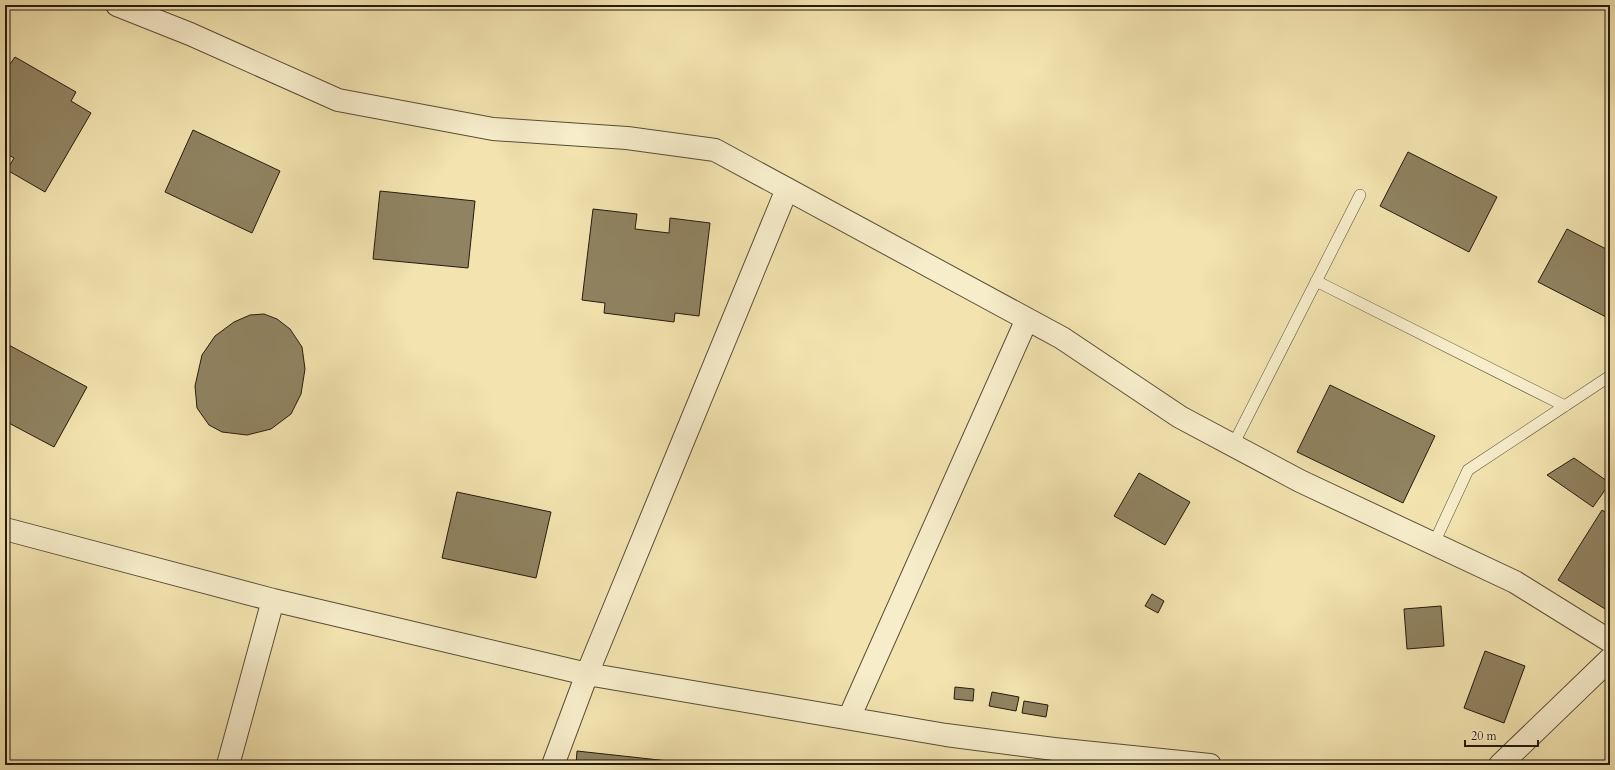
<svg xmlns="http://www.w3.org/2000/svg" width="1615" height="770" viewBox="0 0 1615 770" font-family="Cardo,serif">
	<rect width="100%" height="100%" fill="#f2e3af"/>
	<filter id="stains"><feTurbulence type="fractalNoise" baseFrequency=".005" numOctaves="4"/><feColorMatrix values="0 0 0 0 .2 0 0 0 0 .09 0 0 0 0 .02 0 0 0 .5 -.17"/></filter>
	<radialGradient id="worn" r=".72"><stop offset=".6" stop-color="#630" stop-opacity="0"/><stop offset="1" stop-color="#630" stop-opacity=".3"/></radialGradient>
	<path fill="#908361" stroke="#251b0d" d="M15 57 76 92 71 101 91 113 45 192 7 170 14 158 5 153V61L10 64Z
		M193 130 280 171 252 233 165 192Z
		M1408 152 1497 197 1469 252 1380 206Z
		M380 191 475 201 468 268 373 259Z
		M593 209 637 214 635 229 669 233 670 218 710 223 699 316 675 313 674 322 604 313 605 303 582 300Z
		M1567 229 1610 251V319L1538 282Z
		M264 314 277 319 290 329 302 347 305 369 301 394 291 414 271 429 247 435 222 432 209 425 197 408 195 386 202 355 215 336 234 322 250 315Z
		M5 343 87 387 54 447 5 421Z
		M1330 385 1435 436 1403 503 1297 452Z
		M1574 458 1610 483 1593 507 1547 475Z
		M1139 473 1190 502 1165 545 1114 516Z
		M457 492 551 512 536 578 442 558Z
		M1602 510 1610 515V612L1558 580Z
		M1152 594 1164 601 1158 613 1145 606Z
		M1441 606 1444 646 1407 649 1404 609Z
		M1485 651 1525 666 1504 723 1464 708Z
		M955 687 974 689 973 701 954 699Z
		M992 692 1019 697 1016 711 989 706Z
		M1024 701 1048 705 1046 717 1022 713Z
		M577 751 705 765H576Z"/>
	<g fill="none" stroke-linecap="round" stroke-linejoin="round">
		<g stroke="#584d36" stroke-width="12">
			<path id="service" d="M1316 281 1565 406
				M1233 445 1360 195
				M1434 543 1468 470 1610 376"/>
		</g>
		<g stroke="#584d36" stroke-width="24">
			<path id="minor" d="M117 5 190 34 338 100 493 129 627 138 715 150 1062 338 1180 417 1300 481 1515 582 1610 641
				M5 529 273 600 587 674 946 735 1054 749 1210 765
				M849 718 1027 319
				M228 765 273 600
				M553 765 587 674 787 189
				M1500 765 1610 659"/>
		</g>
		<use href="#service" stroke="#f7edcb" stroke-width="11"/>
		<use href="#minor" stroke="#f7edcb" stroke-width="22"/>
	</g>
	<rect width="1615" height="770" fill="none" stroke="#f2e3af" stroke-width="20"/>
	<rect x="6" y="6" width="1603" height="758" fill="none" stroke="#251b0d" stroke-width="2"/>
	<rect x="10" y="10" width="1595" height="750" fill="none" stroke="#251b0d"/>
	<path d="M1465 740v6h73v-6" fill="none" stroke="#251b0d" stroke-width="2"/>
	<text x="1471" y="740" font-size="12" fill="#251b0d" stroke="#f7edcb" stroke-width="3" paint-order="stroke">20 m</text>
	<rect width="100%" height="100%" filter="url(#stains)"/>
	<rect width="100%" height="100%" fill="url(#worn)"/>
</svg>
